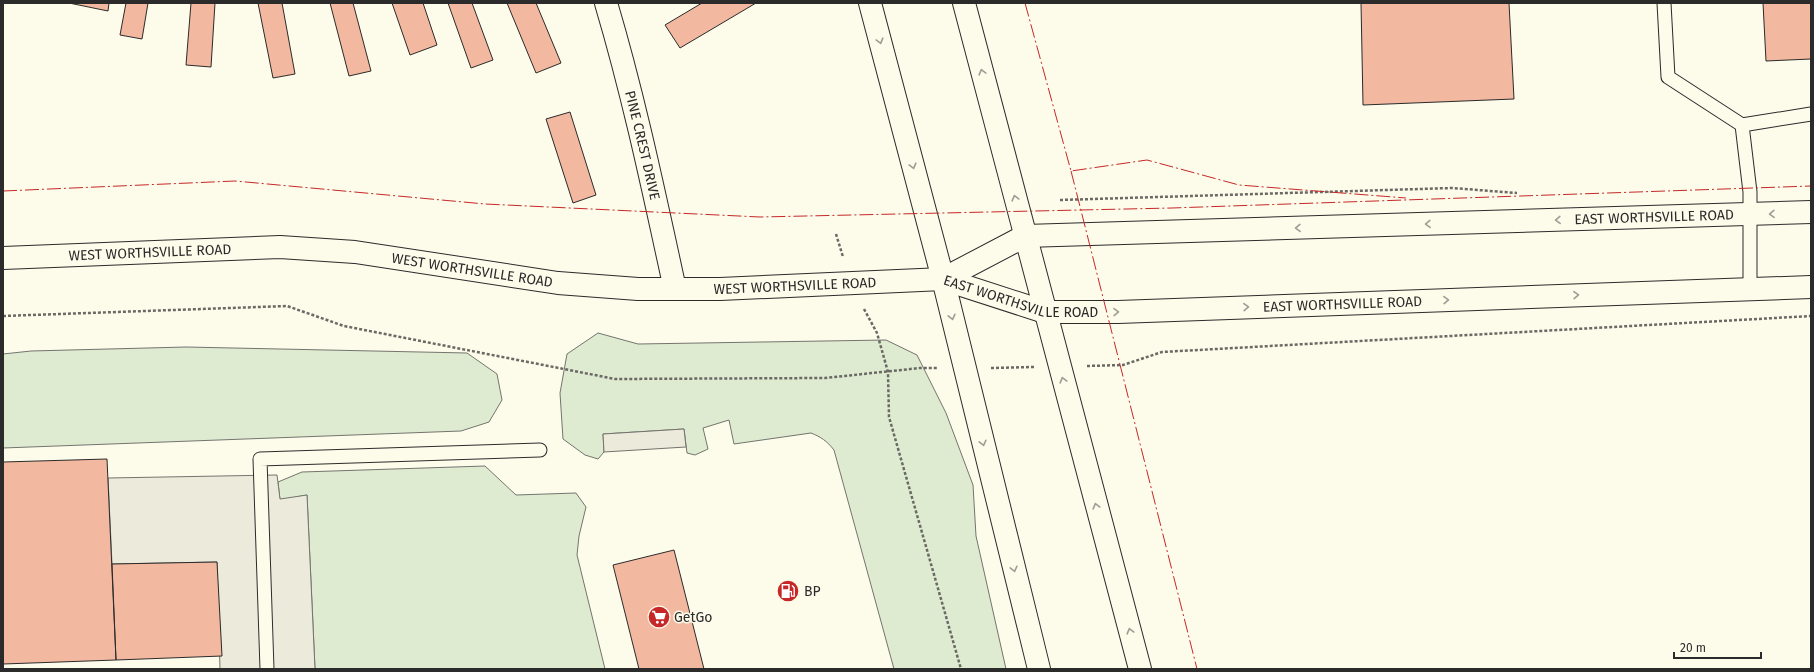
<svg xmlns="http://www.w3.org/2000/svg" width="1814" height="672" viewBox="0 0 1814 672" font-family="'Fira Sans',sans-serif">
	<rect width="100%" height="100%" fill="#fdfbea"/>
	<path fill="#deebd1" stroke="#74746e" d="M598 333 638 344 886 340 917 355 946 413 973 485 976 536 1006 669H894L834 450C827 441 821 437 811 433L734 444 729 420 703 428 708 449 695 455 687 453 684 429 603 434 604 452 598 459 585 455 563 439 560 393 567 354Z
		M186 347 467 353 497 374 502 400 489 422 461 431 3 448V354L31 351Z
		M485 466 516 495 576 493 586 507 579 536 577 555 605 669H315L307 495 280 500 278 482 302 472Z"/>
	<path fill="#eceadb" stroke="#74746e" d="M684 429 686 447 604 452 603 434Z
		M277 475 280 499 307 495 315 669H220L217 562 112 564 108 478Z"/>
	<path fill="#f2b8a0" stroke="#2b2b2b" d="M69 3H109L108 11Z
		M126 3H148L142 39 120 35Z
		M191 3H215L211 67 186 65Z
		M258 3H282L295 74 273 78Z
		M330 3H353L371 71 349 76Z
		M392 3H423L437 45 410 55Z
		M448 3H472L493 60 471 68Z
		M507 3H536L561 63 536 73Z
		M702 3H756L680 48 665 25Z
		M1361 3H1509L1514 99 1363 105Z
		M1763 3H1811V59L1766 61Z
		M570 112 596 195 573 203 546 119Z
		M107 459 116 660 3 664V462Z
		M674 550 704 669H639L613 565Z
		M217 562 222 656 116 660 112 564Z"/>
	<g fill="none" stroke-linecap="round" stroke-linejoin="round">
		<g stroke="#2b2b2b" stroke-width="15">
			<path id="lane" d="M1664 3 1668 77 1742 125 1750 192V289
				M1742 125 1811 114
				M267 669 260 459 540 450"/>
		</g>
		<g stroke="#2b2b2b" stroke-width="24">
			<g id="street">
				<path id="s1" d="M606 3C634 97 654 193 675 289"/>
			</g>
		</g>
		<g stroke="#2b2b2b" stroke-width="24">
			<g id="secondary">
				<path id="s2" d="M3 258 280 247 355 252 558 283 638 289H720L943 279 1045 312H1118L1811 287"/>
				<path id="s3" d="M943 279 1025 236 1811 212"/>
			</g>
		</g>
		<g stroke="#2b2b2b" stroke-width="24">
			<path id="primary" d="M870 3 943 279 1039 669
				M964 3 1140 669"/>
		</g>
		<path stroke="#6a6964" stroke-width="2.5" stroke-dasharray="3 2" stroke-linecap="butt" d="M1060 200 1452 188 1517 193
			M836 234 843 257
			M864 309 877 333 888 372 889 417 961 669
			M3 316 287 306 344 326 615 379 825 378 920 368H938
			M1087 366 1123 365 1162 352 1811 316
			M991 368 1034 367"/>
		<use href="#lane" stroke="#fdfbea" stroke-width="13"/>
		<use href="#street" stroke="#fdfbea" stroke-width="22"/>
		<use href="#secondary" stroke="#fdfbea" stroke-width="22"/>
		<use href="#primary" stroke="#fdfbea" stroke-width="22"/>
		<path stroke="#c62828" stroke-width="1" stroke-dasharray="14 3 2 3" stroke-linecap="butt" d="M1025 3 1071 171 1147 160 1239 185 1406 198
			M1071 171 1197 669
			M3 191 235 181 485 204 760 217 1172 208 1811 186"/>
	</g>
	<defs><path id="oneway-chevron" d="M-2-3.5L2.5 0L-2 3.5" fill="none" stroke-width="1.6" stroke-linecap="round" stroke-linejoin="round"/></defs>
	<g stroke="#9e9d94">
		<use href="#oneway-chevron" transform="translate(880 41) rotate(75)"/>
		<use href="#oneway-chevron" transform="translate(982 72) rotate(-105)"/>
		<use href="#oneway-chevron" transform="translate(913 166) rotate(75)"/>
		<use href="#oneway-chevron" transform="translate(1015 198) rotate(-105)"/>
		<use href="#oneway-chevron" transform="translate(1772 214) rotate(178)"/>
		<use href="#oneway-chevron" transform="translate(1558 220) rotate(178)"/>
		<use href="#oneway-chevron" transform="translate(1428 224) rotate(178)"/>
		<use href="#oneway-chevron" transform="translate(1298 228) rotate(178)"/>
		<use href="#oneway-chevron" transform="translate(1576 295) rotate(-2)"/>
		<use href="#oneway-chevron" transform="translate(1446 300) rotate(-2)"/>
		<use href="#oneway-chevron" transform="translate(1246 307) rotate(-2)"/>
		<use href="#oneway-chevron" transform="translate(1116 312) rotate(-1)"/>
		<use href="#oneway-chevron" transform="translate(952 317) rotate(76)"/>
		<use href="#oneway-chevron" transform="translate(1063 380) rotate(-105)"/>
		<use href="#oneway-chevron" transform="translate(983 443) rotate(76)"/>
		<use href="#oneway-chevron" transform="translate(1096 506) rotate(-105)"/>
		<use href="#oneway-chevron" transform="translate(1014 569) rotate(76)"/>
		<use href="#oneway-chevron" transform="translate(1130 631) rotate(-105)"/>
	</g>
	<defs>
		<g id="fuel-disc" transform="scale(1.15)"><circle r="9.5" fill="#c62828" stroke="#fdfbea"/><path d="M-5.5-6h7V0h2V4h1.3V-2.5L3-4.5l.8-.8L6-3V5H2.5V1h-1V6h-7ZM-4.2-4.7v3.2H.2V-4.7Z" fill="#fff"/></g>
		<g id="supermarket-disc" transform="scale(1.15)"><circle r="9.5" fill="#c62828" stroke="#fdfbea"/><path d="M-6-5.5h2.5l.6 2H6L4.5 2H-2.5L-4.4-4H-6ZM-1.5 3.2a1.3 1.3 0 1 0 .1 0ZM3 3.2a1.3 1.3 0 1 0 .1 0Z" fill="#fff"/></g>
	</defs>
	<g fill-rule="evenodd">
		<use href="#fuel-disc" x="788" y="591"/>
		<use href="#supermarket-disc" x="659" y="617"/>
	</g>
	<g text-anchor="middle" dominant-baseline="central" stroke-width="3" stroke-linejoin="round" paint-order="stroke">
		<g font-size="14" fill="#2b2b2b" stroke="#fdfbea">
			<text stroke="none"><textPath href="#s1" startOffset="147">PINE CREST DRIVE</textPath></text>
			<text stroke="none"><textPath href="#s3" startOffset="722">EAST WORTHSVILLE ROAD</textPath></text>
			<text stroke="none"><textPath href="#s2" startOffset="147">WEST WORTHSVILLE ROAD</textPath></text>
			<text stroke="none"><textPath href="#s2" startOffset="471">WEST WORTHSVILLE ROAD</textPath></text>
			<text stroke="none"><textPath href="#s2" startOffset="795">WEST WORTHSVILLE ROAD</textPath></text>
			<text stroke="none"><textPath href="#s2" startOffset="1024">EAST WORTHSVILLE ROAD</textPath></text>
			<text stroke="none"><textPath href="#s2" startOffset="1348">EAST WORTHSVILLE ROAD</textPath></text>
		</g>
		<g font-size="14" fill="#2b2b2b" stroke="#fdfbea" text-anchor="start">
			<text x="804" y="591">BP</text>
			<text x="674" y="617">GetGo</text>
		</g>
	</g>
	<rect width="1814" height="672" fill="none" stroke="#2b2b2b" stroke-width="8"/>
	<path d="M1674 652v6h87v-6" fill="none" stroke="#2b2b2b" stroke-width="2"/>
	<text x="1680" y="652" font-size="12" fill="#2b2b2b" stroke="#fdfbea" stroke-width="3" paint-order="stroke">20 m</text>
</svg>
